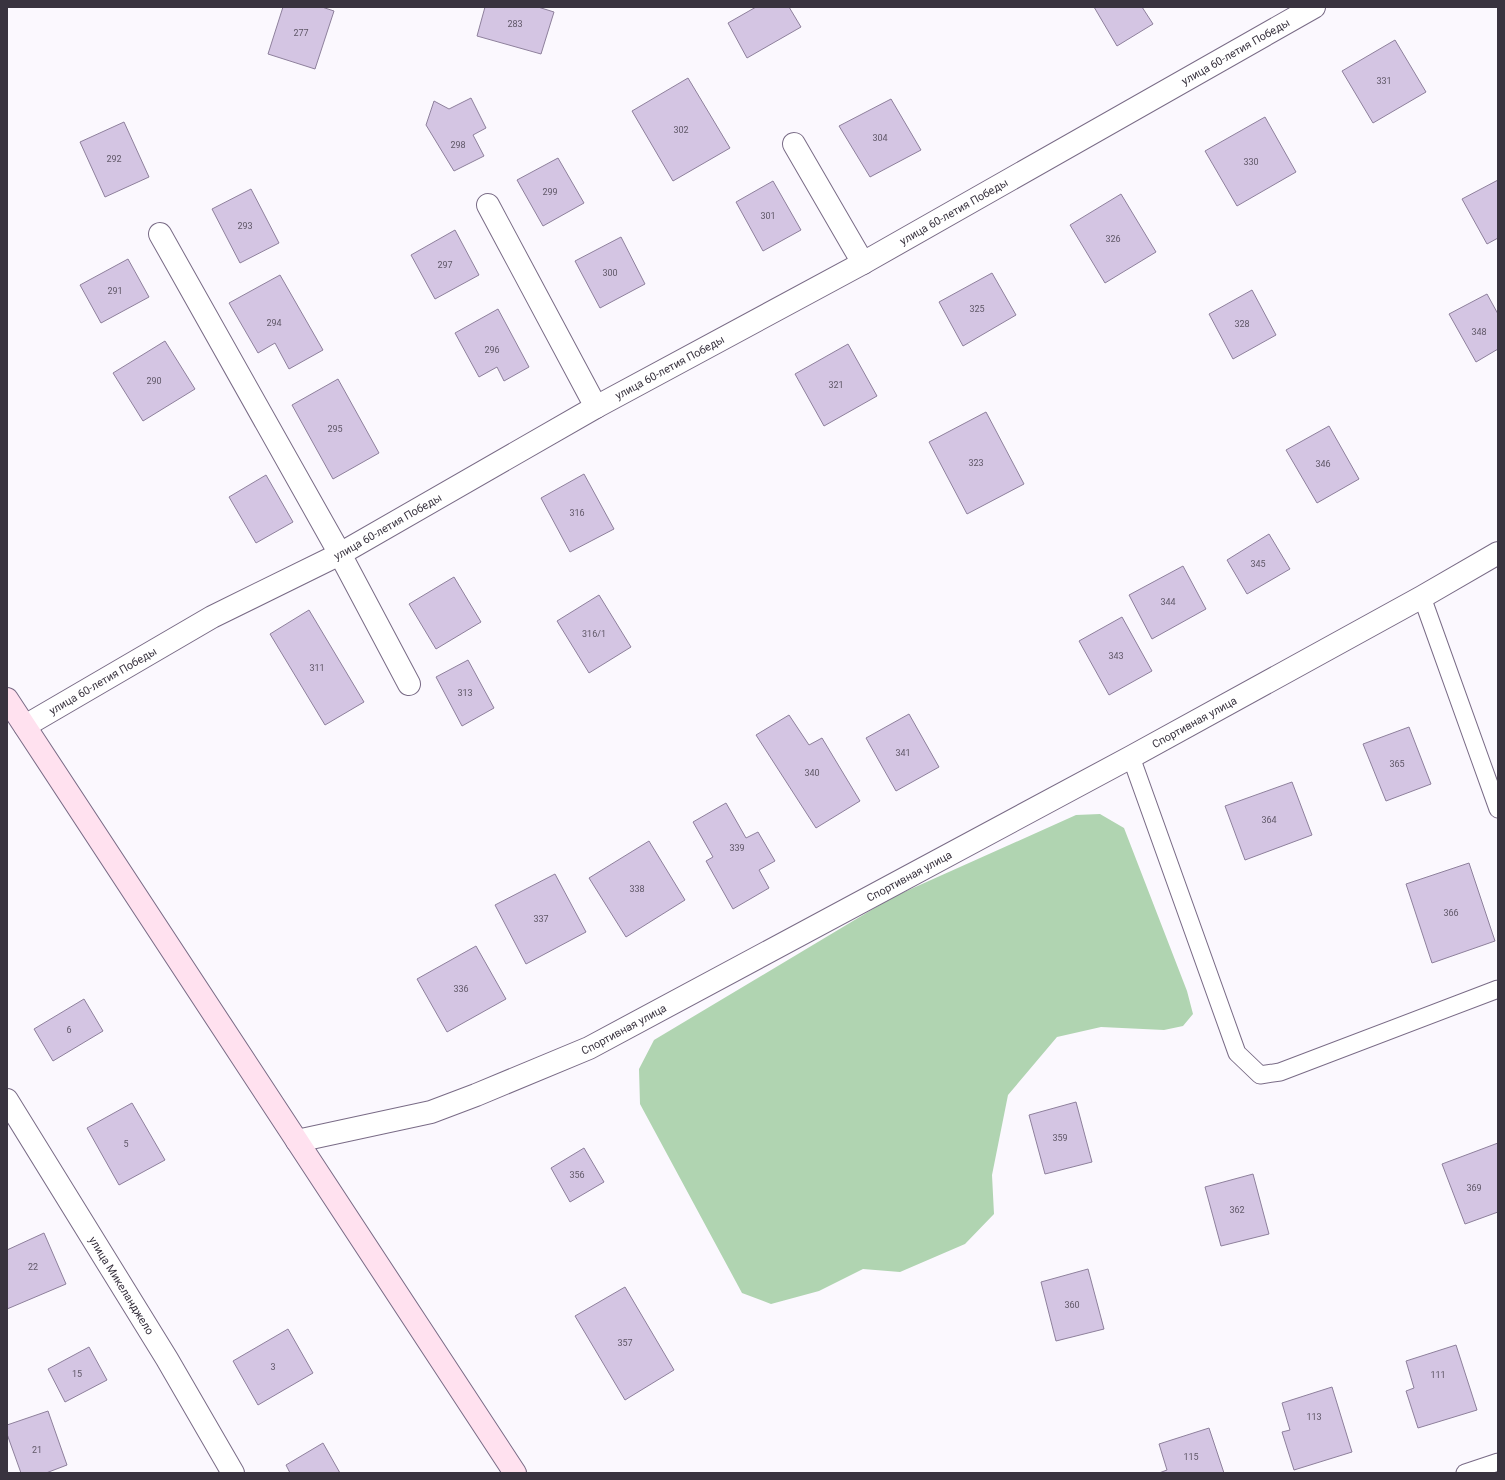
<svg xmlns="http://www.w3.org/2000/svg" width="1505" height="1480" viewBox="0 0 1505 1480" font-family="Roboto,sans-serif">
	<rect width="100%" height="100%" fill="#fbf8fe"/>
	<path fill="#b0d4b1" d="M1100 814 1124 828 1187 991 1193 1014 1183 1026 1164 1030 1101 1027 1057 1037 1008 1095 992 1175 994 1214 965 1244 900 1272 863 1269 819 1291 771 1304 742 1293 640 1104 639 1069 654 1040 893 897 1076 815Z"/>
	<path fill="#d4c5e3" stroke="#8e809c" d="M283 7H322L334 11 315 69 268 54Z
		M485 7H538L554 12 541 54 477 36Z
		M756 7H789L801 27 747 58 728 23Z
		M1094 7H1142L1153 24 1117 46Z
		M1395 40 1426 92 1373 123 1342 71Z
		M688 78 730 148 673 181 632 111Z
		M471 98 486 128 473 135 484 156 454 171 426 125 434 101 449 109Z
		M891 99 921 150 870 177 839 126Z
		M1265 117 1296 172 1237 206 1205 151Z
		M124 122 149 177 105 197 80 142Z
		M558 158 584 203 543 226 517 180Z
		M1498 180V238L1487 244 1462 199Z
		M773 181 801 230 763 251 736 202Z
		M251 189 279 243 240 263 212 209Z
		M1121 194 1156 252 1105 283 1070 225Z
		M455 230 479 275 435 299 411 255Z
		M621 237 645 284 600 308 575 261Z
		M128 259 149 297 101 323 80 285Z
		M992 273 1016 315 963 346 939 302Z
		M280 275 323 350 289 369 275 343 258 353 229 303Z
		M1252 290 1276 335 1233 359 1209 314Z
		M1487 294 1498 314V349L1476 362 1449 314Z
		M498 309 529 367 504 381 497 367 479 377 455 333Z
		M165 341 195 389 143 421 113 373Z
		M848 344 877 396 824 426 795 374Z
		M338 379 379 453 333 479 292 405Z
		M986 412 1024 484 967 514 929 442Z
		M1329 426 1359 479 1317 503 1286 450Z
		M584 474 614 529 570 552 541 498Z
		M266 475 293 522 256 543 229 497Z
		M1269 534 1290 569 1247 594 1227 560Z
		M1183 566 1206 609 1152 639 1129 595Z
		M454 577 481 622 436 649 409 604Z
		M599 595 631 647 589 673 557 621Z
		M309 610 364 702 325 725 270 634Z
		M1122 617 1152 671 1109 695 1079 641Z
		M468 660 494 708 462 726 436 677Z
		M909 714 939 767 896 791 866 738Z
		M789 715 809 745 822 738 860 801 816 828 756 735Z
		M1409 727 1431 784 1386 801 1363 744Z
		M1292 782 1312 835 1245 860 1225 806Z
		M726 803 746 838 758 832 775 861 759 870 769 888 733 909 706 861 713 857 693 822Z
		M649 841 685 900 626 937 589 878Z
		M1469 863 1495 941 1432 963 1406 884Z
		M555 874 586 932 526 964 495 905Z
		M476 946 506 999 447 1032 417 979Z
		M84 999 103 1031 53 1061 34 1029Z
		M1076 1102 1092 1162 1045 1174 1029 1115Z
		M132 1103 165 1160 119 1185 87 1128Z
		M1498 1143V1212L1465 1224 1442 1164Z
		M584 1148 604 1182 570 1202 551 1168Z
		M1253 1174 1269 1234 1221 1246 1205 1187Z
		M44 1233 66 1284 7 1309V1250Z
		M1088 1269 1104 1329 1056 1341 1041 1282Z
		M625 1287 674 1370 625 1400 575 1316Z
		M288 1329 313 1373 258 1405 233 1361Z
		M1456 1345 1477 1410 1418 1428 1406 1391 1414 1388 1406 1361Z
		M89 1347 107 1380 65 1402 48 1369Z
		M1332 1387 1352 1452 1294 1470 1282 1432 1290 1430 1282 1403Z
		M48 1411 67 1465 46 1473H21L7 1434V1425Z
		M1209 1428 1224 1473H1159L1167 1470 1159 1444Z
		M323 1443 340 1473H290L286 1465Z"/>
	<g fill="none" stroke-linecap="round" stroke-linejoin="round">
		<g stroke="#796b86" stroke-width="19">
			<path id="lane" d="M1422 597 1498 809
				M1131 757 1237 1053 1260 1075 1280 1072 1498 989
				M1465 1473 1498 1462"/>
		</g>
		<g stroke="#796b86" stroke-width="24">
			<g id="street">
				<path d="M794 144 863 263"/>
				<path d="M488 205 596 407"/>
				<path d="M160 234 340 554 409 684"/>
				<path id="s1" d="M25 726 212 617 340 554 596 407 863 263 1314 7"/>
				<path id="s2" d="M7 1100 167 1359 233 1473"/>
				<path id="s3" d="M297 1141 431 1112 476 1095 589 1048 1131 757 1422 597 1498 553"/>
			</g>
		</g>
		<g stroke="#796b86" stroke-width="24">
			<path id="secondary" d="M7 699 515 1473"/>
		</g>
		<use href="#lane" stroke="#fff" stroke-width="17"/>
		<use href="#street" stroke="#fff" stroke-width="22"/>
		<use href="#secondary" stroke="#ffe1ef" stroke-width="22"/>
	</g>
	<g text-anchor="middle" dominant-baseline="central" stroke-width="3" stroke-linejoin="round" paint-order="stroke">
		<g font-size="9" fill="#605868">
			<text x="515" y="24">283</text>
			<text x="301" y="33">277</text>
			<text x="1384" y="81">331</text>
			<text x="681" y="130">302</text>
			<text x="880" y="138">304</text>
			<text x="458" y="145">298</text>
			<text x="114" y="159">292</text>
			<text x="1251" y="162">330</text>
			<text x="550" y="192">299</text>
			<text x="768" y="216">301</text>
			<text x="245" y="226">293</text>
			<text x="1113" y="239">326</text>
			<text x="445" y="265">297</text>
			<text x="610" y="273">300</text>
			<text x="115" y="291">291</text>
			<text x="977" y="309">325</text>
			<text x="274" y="323">294</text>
			<text x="1242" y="324">328</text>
			<text x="1479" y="332">348</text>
			<text x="492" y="350">296</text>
			<text x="154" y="381">290</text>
			<text x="836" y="385">321</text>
			<text x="335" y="429">295</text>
			<text x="976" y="463">323</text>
			<text x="1323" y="464">346</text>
			<text x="577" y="513">316</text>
			<text x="1258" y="564">345</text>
			<text x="1168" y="602">344</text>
			<text x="594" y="634">316/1</text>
			<text x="1116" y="656">343</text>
			<text x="317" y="668">311</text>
			<text x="465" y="693">313</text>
			<text x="903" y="753">341</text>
			<text x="1397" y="764">365</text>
			<text x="812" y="773">340</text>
			<text x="1269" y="820">364</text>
			<text x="737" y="848">339</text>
			<text x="637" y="889">338</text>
			<text x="1451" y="913">366</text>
			<text x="541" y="919">337</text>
			<text x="461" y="989">336</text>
			<text x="69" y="1030">6</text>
			<text x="1060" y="1138">359</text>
			<text x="126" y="1144">5</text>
			<text x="577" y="1175">356</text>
			<text x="1474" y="1188">369</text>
			<text x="1237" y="1210">362</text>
			<text x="33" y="1267">22</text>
			<text x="1072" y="1305">360</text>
			<text x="625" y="1343">357</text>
			<text x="273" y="1367">3</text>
			<text x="77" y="1374">15</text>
			<text x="1438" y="1375">111</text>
			<text x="1314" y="1417">113</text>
			<text x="37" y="1450">21</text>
			<text x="1191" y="1457">115</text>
		</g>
		<g font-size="11" fill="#39333f" stroke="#fff">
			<text stroke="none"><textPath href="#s1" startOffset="1386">улица 60-летия Победы</textPath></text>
			<text stroke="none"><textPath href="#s1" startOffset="1062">улица 60-летия Победы</textPath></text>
			<text stroke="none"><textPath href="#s1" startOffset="738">улица 60-летия Победы</textPath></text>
			<text stroke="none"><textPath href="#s1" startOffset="414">улица 60-летия Победы</textPath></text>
			<text stroke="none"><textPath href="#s1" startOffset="90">улица 60-летия Победы</textPath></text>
			<text stroke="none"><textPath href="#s3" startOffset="995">Спортивная улица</textPath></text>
			<text stroke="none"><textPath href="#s3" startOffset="671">Спортивная улица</textPath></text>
			<text stroke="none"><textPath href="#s3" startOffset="347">Спортивная улица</textPath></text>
			<text stroke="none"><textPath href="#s2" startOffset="218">улица Микеланджело</textPath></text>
		</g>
	</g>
	<rect width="1505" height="1480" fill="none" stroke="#39333f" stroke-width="16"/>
</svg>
